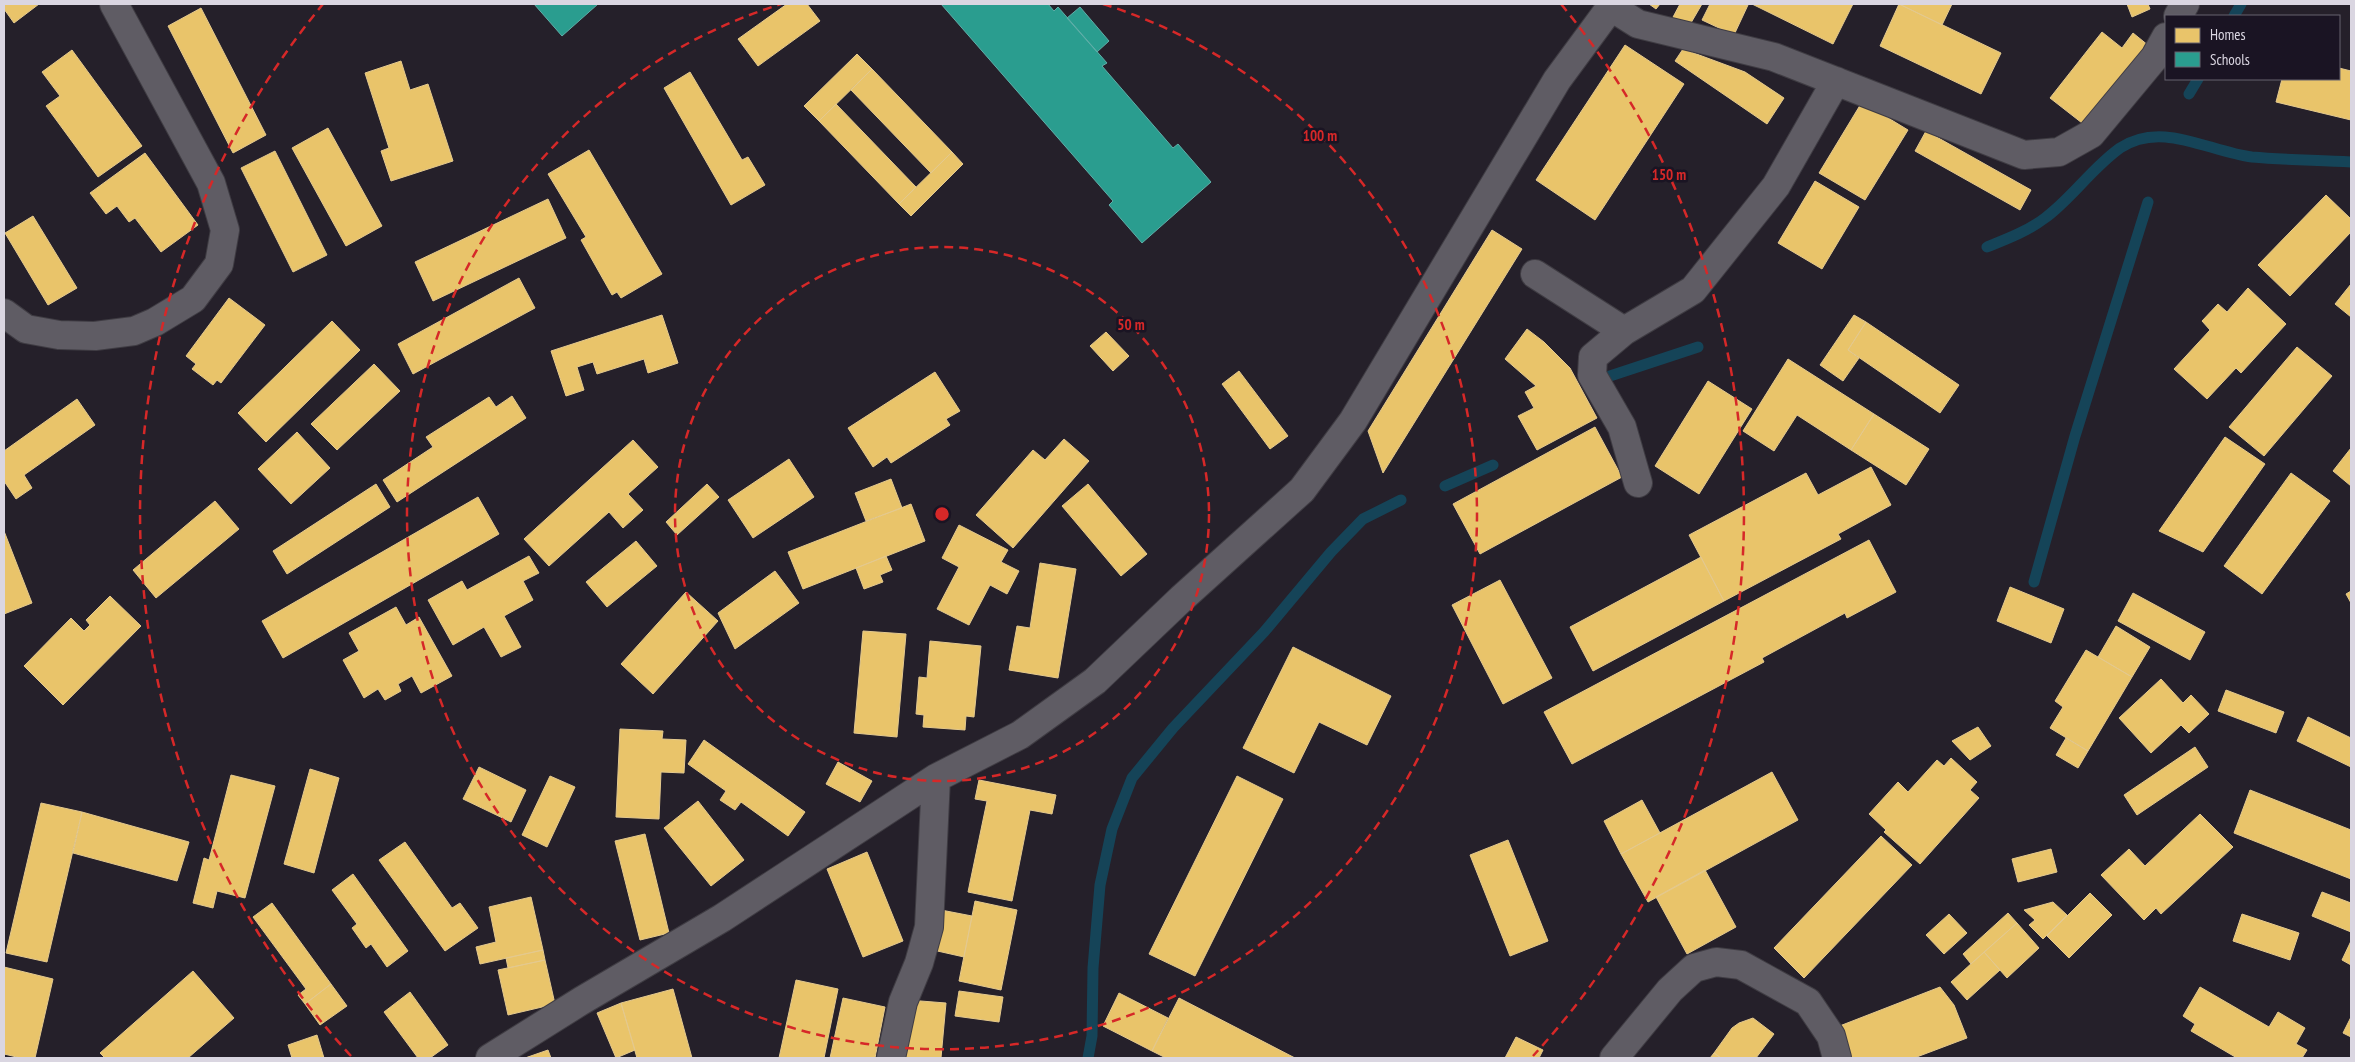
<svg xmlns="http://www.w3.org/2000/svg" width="2355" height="1062" viewBox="0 0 2355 1062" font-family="'PT Sans Narrow',sans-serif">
	<rect width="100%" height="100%" fill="#25202a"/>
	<path fill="#e9c46a" stroke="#e4c98e" d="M4 4H39L14 23 4 9Z
		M787 4H807L820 21 758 66 738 39Z
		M1649 4H1660L1656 9Z
		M1680 4H1702L1688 28 1672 19Z
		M1710 4 1748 5 1734 35 1702 20Z
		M1752 4H1853L1833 44Z
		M1899 4H1952L1942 25Z
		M1899 4 2001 53 1981 94 1880 46Z
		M2127 4H2148L2150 9 2132 17Z
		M201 8 266 135 233 153 168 26Z
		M2102 32 2122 48 2133 33 2154 50 2091 130 2050 98Z
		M1625 45 1684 84 1595 220 1536 180Z
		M1683 49 1745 72 1784 98 1767 124 1675 61Z
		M72 50 142 146 98 177 46 106 60 96 42 72Z
		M857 54 872 69 819 121 804 106Z
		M401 61 410 90 428 84 453 161 391 181 381 151 389 148 365 73Z
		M2339 68 2351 71V120L2276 102 2282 79H2339Z
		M872 69 952 152 931 173 851 90Z
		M690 72 742 160 748 157 765 185 731 205 664 88Z
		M1862 102 1908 130 1865 200 1819 173Z
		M836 104 916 187 899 204 819 121Z
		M328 128 382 226 346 246 292 148Z
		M1926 131 2031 190 2020 210 1915 151Z
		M589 150 662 274 621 298 617 292 612 295 581 240 586 237 548 174Z
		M275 151 327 255 293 272 241 168Z
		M952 152 963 164 911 216 899 204Z
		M145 153 198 225 161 252 135 218 129 222 117 206 106 214 90 193Z
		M1815 181 1859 207 1822 269 1778 243Z
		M2326 195 2351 219V232L2290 296 2258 265Z
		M548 199 566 238 433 301 415 262Z
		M33 216 77 288 48 305 5 233Z
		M1492 230 1522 249 1383 473 1368 431Z
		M519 278 535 308 413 374 398 344Z
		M2351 284V317L2335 304Z
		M2248 288 2286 324 2241 373 2236 368 2207 399 2174 369 2210 330 2202 321 2218 304 2227 312Z
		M229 298 265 325 221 383 217 380 213 385 192 369 196 364 186 356Z
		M662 315 678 363 648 373 644 359 597 374 593 362 577 367 584 390 566 396 551 351Z
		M1854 315 1866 322 1848 350 1859 358 1843 381 1820 365Z
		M332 321 360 350 266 442 238 413Z
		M1866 322 1959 385 1940 413 1848 350Z
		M1527 329 1544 342 1570 368 1597 418 1537 450 1518 416 1534 408 1525 392 1536 386 1505 359Z
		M1106 332 1129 356 1113 371 1090 346Z
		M2297 347 2332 376 2264 456 2229 427Z
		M1788 359 1874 414 1851 450 1797 415 1774 451 1743 431Z
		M374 364 400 391 337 450 311 424Z
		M1239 371 1288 436 1270 449 1222 384Z
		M935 372 960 411 946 419 950 425 891 463 887 457 873 467 848 428Z
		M1708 381 1752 409 1699 494 1655 466Z
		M512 396 526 418 397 502 383 480 433 447 426 437 489 397 496 407Z
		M77 399 95 425 24 475 32 488 16 499 4 481V451Z
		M1874 414 1929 449 1906 485 1851 450Z
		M1595 427 1622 477 1480 554 1453 504Z
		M297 432 330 468 291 504 258 469Z
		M2225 437 2265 464 2203 552 2159 531Z
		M1064 439 1089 461 1013 548 976 515 1033 450 1045 460Z
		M633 440 658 467 628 494 643 510 623 528 609 512 549 566 524 539Z
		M2351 448V486L2333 471Z
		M789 459 814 497 753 538 728 500Z
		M1871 467 1891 505 1838 534 1841 539 1724 601 1689 535 1806 473 1818 495Z
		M2291 473 2330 501 2262 594 2224 566Z
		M891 479 902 508 866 521 855 493Z
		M376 484 390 507 287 574 273 551Z
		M707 484 719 497 677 535 666 522Z
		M1088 484 1147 554 1121 576 1062 506Z
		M478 497 499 534 283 658 262 621Z
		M215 501 239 529 156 598 133 570Z
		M911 504 925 541 803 589 788 552Z
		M959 525 1008 550 1001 562 1019 571 1007 594 990 585 969 625 937 609 959 567 942 558Z
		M4 531 32 603 4 614Z
		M1869 540 1896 592 1847 618 1845 613 1762 658 1764 662 1572 764 1544 712Z
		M636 541 657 566 607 607 586 582Z
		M529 556 539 573 523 581 533 600 504 616 521 647 501 657 484 627 453 645 428 600 462 581 467 590Z
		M886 556 892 570 880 575 883 582 864 589 856 568Z
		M1701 557 1724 601 1593 671 1570 627Z
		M1040 563 1076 569 1058 678 1009 670 1017 626 1030 628Z
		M775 571 799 603 735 649 718 613Z
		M1500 580 1552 678 1503 704 1452 605Z
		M2010 587 2064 609 2051 643 1997 621Z
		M2351 591V603L2346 594Z
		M686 592 718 621 653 694 621 664Z
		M2133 593 2205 632 2190 660 2118 621Z
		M110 596 141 626 63 705 24 666 71 618 84 631 90 625 86 620Z
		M396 607 406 625 419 617 452 676 421 693 412 676 398 684 401 691 385 700 378 689 364 698 343 660 359 651 349 633Z
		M2116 626 2150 647 2132 677 2098 657Z
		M863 631 906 634 897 737 854 733Z
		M930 641 981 646 974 717 966 716 965 730 923 727 924 715 916 714 919 677 927 678Z
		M1293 647 1391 696 1367 745 1319 722 1294 773 1243 748Z
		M2086 650 2132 677 2088 751 2050 728 2063 707 2055 701Z
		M2161 679 2183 703 2191 695 2209 714 2189 733 2181 725 2151 753 2119 718Z
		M2226 690 2284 712 2276 733 2218 711Z
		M2308 717 2351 738V767L2297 741Z
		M1978 727 1991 746 1970 760 1952 741Z
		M620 729 663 731 662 739 686 740 684 773 661 772 659 819 616 817Z
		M2066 738 2088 751 2078 768 2056 755Z
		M704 740 805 812 788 836 741 802 735 810 720 800 726 791 688 764Z
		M2195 747 2208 767 2137 815 2124 795Z
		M1951 758 1977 782 1970 790 1979 798 1920 864 1884 832 1886 830 1869 814 1898 782 1908 792 1937 760 1944 766Z
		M838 762 872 781 860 802 826 784Z
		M479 767 526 790 511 822 463 799Z
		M310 769 339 778 314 873 284 864Z
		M1772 772 1798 820 1648 902 1621 854Z
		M231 775 275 786 245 898 217 891 213 908 193 903 204 858 209 860Z
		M550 776 575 787 547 847 522 835Z
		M1237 776 1283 799 1195 976 1149 954Z
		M979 780 1056 795 1052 814 1030 810 1012 901 968 892 987 801 975 799Z
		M2250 790 2351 830V879L2234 833Z
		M1642 800 1660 833 1621 854 1604 821Z
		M698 801 744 860 711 886 664 828Z
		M41 803 82 812 47 962 6 953Z
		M82 812 189 842 177 881 73 853Z
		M2200 814 2233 847 2161 914 2156 908 2144 920 2101 875 2129 849 2145 866Z
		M645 834 669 933 640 940 615 841Z
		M1881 836 1912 865 1804 978 1774 948Z
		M1508 840 1548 941 1510 956 1470 855Z
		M405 842 452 908 460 903 478 928 445 951 379 860Z
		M2051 849 2057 872 2018 882 2012 859Z
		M867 852 903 941 863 957 827 869Z
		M1705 870 1736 927 1687 954 1656 897Z
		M353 874 408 951 387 967 371 944 366 948 352 928 357 924 332 890Z
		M2322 892 2351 903V932L2312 916Z
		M2090 893 2112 915 2069 958 2047 936Z
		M531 897 543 950 480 964 476 947 496 942 489 907Z
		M975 901 1017 910 1001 990 959 981Z
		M2053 902 2067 915 2043 939 2029 925 2035 920 2024 910Z
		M272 903 331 984 305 1004 298 995 306 989 253 917Z
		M941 910 972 916 964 957 933 950Z
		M2008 913 2017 923 1971 964 1963 954Z
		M1949 914 1967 933 1944 954 1926 935Z
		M2242 914 2299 933 2290 960 2233 941Z
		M2017 923 2039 948 2007 978 1984 952Z
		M2351 941V965L2342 960Z
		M543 950 545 960 508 968 506 958Z
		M1984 952 2000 970 1967 1000 1951 982Z
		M545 960 555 1004 508 1015 498 970Z
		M4 967 53 979 35 1058H21L4 1054Z
		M193 971 234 1018 188 1058H105L100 1053Z
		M796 980 838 989 824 1058H779Z
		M331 984 347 1006 320 1025 305 1004Z
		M1940 987 1954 1005 1967 1038 1914 1058H1849L1837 1027Z
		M2200 987 2269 1027 2278 1012 2305 1028 2296 1044 2307 1050 2302 1058H2237L2191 1031 2195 1024 2183 1016Z
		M673 989 692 1058H637L621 1003Z
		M959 991 1003 997 999 1022 955 1016Z
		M410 992 448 1045 430 1058H418L384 1012Z
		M1119 993 1168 1018 1152 1051 1103 1026Z
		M843 998 885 1007 875 1058H830Z
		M1179 998 1295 1058H1166L1152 1051Z
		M908 1000 946 1003 941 1058H904Z
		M621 1003 635 1050 616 1058 597 1013Z
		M2351 1017V1037L2343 1033Z
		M1753 1018 1774 1034 1756 1058H1721L1714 1053 1732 1028 1739 1023Z
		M317 1035 324 1058H292L288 1045Z
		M1516 1037 1543 1050 1539 1058H1505Z
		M548 1050 551 1058H525Z
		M1714 1053 1721 1058H1710Z"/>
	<path fill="#2a9d8f" stroke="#5faea8" d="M534 4H598L562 36Z
		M941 4H1048L1054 11 1058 7 1107 63 1102 66 1173 148 1178 144 1211 182 1142 243 1109 205 1113 201Z
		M1080 7 1109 41 1097 52 1067 18Z"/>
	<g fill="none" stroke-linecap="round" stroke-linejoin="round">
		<path stroke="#154458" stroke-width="11" d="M2234 16 2241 4
			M2189 94 2198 79
			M1987 247C2007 239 2028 231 2045 218 2072 198 2092 168 2120 148 2162 120 2209 152 2252 157 2285 160 2318 160 2351 162
			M1610 376 1698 347
			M1445 486 1493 465
			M2034 582 2075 436 2148 202
			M1088 1058 1092 1036 1093 968 1100 885 1112 829 1132 778 1173 728 1264 632 1331 552 1363 519 1401 500"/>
		<g stroke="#3f3c43" stroke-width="30">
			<path id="minor" d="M1611 7 1638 24 1774 57 2024 155 2059 152 2091 134 2155 57 2166 37
				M2178 16 2185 4
				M1535 274 1624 331
				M4 313 26 329 59 335 95 336 134 331 155 322 193 299 219 264 225 230 211 183 114 4
				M1638 483 1622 427 1592 375 1593 357 1624 331 1693 290 1776 186 1836 81
				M490 1058 581 1001 722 918 936 778 1020 735 1095 681 1181 599 1302 490 1353 421 1557 80 1613 4
				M891 1058 903 1002 919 963 929 927 936 778
				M1614 1058 1670 990 1694 968 1716 962 1741 965 1808 1002 1831 1036 1837 1058"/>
		</g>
		<use href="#minor" stroke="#5f5c64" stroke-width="28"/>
	</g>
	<g fill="none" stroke="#d62828" stroke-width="2.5" stroke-dasharray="9 6">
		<circle cx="942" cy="514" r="267"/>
		<path d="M1103 4A535 535 0 1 1 781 4"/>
		<path d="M351 1056A802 802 0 0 1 323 4M1561 4A802 802 0 0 1 1533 1056"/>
	</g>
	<circle cx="942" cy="514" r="8" fill="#d62828" stroke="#1a1423" stroke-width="2.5"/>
	<g font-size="15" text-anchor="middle" font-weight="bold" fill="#d62828" stroke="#1a1423" stroke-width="5" stroke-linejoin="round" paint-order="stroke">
		<text x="1320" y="141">100 m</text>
		<text x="1669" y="180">150 m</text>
		<text x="1131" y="330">50 m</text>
	</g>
	<rect width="2355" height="1062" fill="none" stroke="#dad6e1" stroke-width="10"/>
	<rect x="2165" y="15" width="175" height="65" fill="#1a1423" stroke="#67626f"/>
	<rect x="2175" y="28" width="25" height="15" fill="#e9c46a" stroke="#67626f"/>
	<text x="2210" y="40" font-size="15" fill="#dad6e1">Homes</text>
	<rect x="2175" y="52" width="25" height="15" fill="#2a9d8f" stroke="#67626f"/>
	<text x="2210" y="65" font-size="15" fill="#dad6e1">Schools</text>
</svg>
